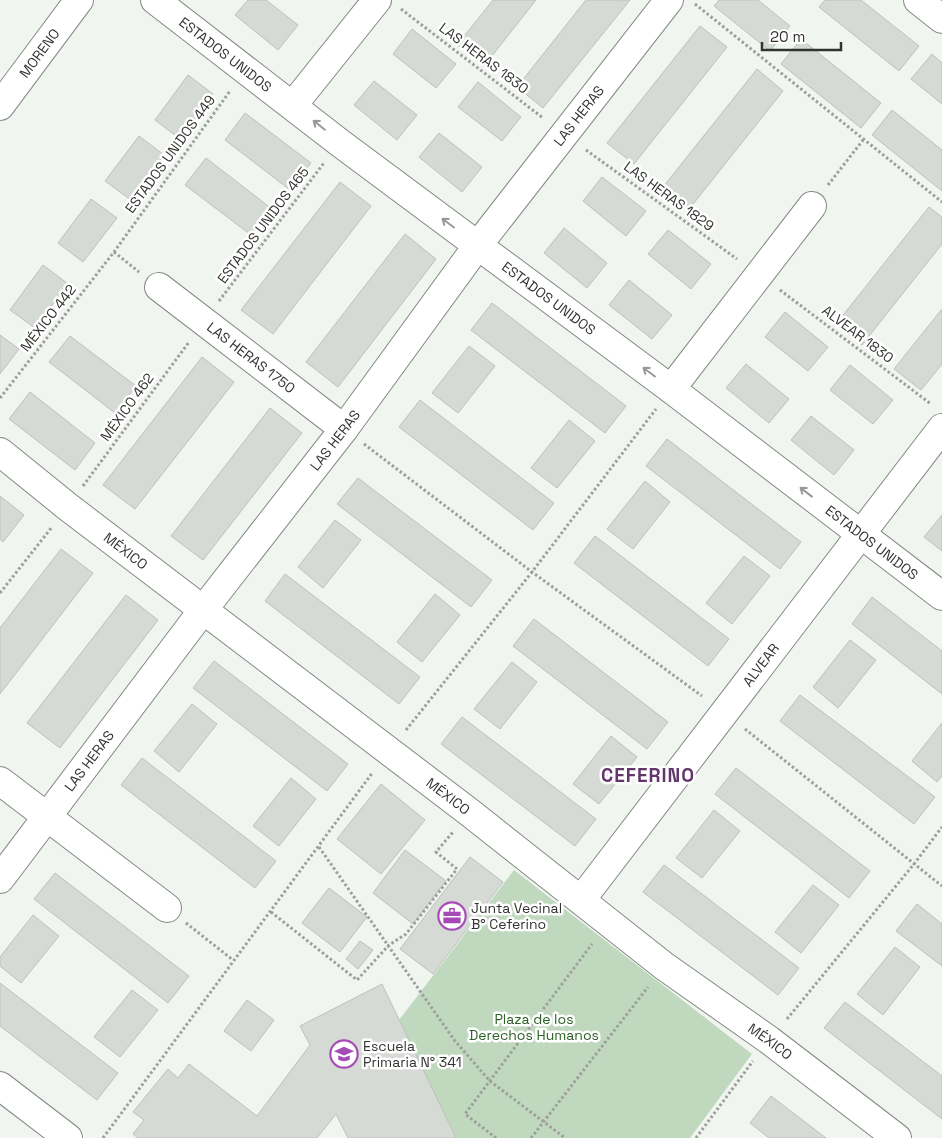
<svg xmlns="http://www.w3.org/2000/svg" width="942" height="1138" viewBox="0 0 942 1138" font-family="'Space Grotesk',sans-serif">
	<rect width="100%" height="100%" fill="#f0f5f0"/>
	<path fill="#c0d8bd" d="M514 870 752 1054 690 1138H456L399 1020Z"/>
	<path fill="#d5dad4" stroke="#bcc1bb" d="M248 0H266L298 25 278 50 235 15Z
		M493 0H536L484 66 457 45Z
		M586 0H630L543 108 517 87Z
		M719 0H758L790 26 770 51 714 6Z
		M825 0H861L919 46 899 71 819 7Z
		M700 26 727 47 634 164 607 143Z
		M412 29 456 64 436 88 393 54Z
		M801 39 881 103 861 128 781 64Z
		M932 54 942 63V104L911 79Z
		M757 69 783 91 690 208 663 187Z
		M188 75 213 94 180 139 155 120Z
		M374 81 417 115 397 140 354 105Z
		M478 82 521 117 502 141 458 107Z
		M892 110 942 150V191L872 135Z
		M245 113 311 163 290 190 225 140Z
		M439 133 482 167 462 192 419 157Z
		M139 136 164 155 131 200 105 181Z
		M206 158 272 209 251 235 185 185Z
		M602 177 646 211 626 236 583 201Z
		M340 182 371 206 273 334 241 310Z
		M91 199 117 218 83 262 58 243Z
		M929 207 942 217V244L862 345 836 324Z
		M564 228 607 263 587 288 544 253Z
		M668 230 711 264 691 289 648 254Z
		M405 234 436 259 338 387 306 362Z
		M43 265 68 284 35 328 10 310Z
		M629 280 672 315 652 339 609 305Z
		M492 303 626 406 605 433 471 330Z
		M942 309V364L921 390 894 369Z
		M785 312 828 347 808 371 765 337Z
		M0 335 19 349 0 374Z
		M70 336 136 386 115 413 49 362Z
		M469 346 495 366 458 413 432 393Z
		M202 357 234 382 135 509 103 485Z
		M746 364 789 399 769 423 726 388Z
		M850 365 893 400 873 424 830 390Z
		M30 392 95 443 75 470 9 419Z
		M420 400 554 503 533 530 399 427Z
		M270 408 302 433 203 560 171 536Z
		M811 416 854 450 834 475 791 440Z
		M569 420 595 441 557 488 531 468Z
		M667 439 801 542 780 569 646 466Z
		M358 478 492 580 471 607 337 504Z
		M645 481 670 502 633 549 607 529Z
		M0 496 24 515 3 542 0 539Z
		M942 515V551L924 537Z
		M335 520 361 540 323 588 298 567Z
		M595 536 729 639 708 666 574 563Z
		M61 549 93 573 0 694V628Z
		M744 556 770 576 732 624 706 603Z
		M285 574 420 677 399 704 265 601Z
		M435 594 460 615 422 662 397 642Z
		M126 595 158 620 60 748 27 723Z
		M872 597 942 651V694L852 624Z
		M534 619 668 722 647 749 513 646Z
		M850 640 876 660 838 708 813 687Z
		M214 661 348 764 327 791 193 688Z
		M512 662 537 682 500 729 474 709Z
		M800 695 935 797 914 824 780 721Z
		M192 704 217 724 179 772 154 751Z
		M462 717 596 819 575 846 441 744Z
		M942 723V776L937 782 912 761Z
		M611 736 637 757 599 804 573 784Z
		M142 758 276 861 255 888 121 785Z
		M736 768 870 871 849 898 715 794Z
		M291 778 316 799 279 846 253 826Z
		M381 784 425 820 381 874 337 839Z
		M714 810 740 831 702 878 676 858Z
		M405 850 446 881 413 924 373 893Z
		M470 857 503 882 433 974 400 949Z
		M664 865 799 968 778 995 643 892Z
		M55 873 189 976 168 1003 34 899Z
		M813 885 839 905 801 953 775 932Z
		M329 888 367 917 340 952 302 923Z
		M917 904 942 924V966L896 931Z
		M33 915 59 936 21 983 0 966V957Z
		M360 941 373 950 358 969 346 959Z
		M895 947 920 967 883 1015 857 994Z
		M0 983 118 1073 97 1100 0 1026Z
		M382 984 456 1138H348L336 1114 317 1138H138L133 1134 144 1120 133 1112 168 1069 178 1078 189 1064 257 1116 310 1045 300 1026Z
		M132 990 158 1010 120 1057 94 1037Z
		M247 1000 274 1020 251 1051 224 1031Z
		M845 1002 942 1076V1119L824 1028Z
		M771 1096 826 1138H769L750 1123Z"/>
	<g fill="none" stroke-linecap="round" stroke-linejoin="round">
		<g stroke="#848984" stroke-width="30">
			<g id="minor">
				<path id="s1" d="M155 0 340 143 671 389 942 596"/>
				<path d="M918 0 942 19"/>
				<path d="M293 105 377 0"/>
				<path id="s2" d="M0 106 79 0"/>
				<path id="s3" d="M159 287 344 429"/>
				<path d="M671 389 812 206"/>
				<path id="s4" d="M0 452 68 507 469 812 664 966 769 1040 897 1138"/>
				<path d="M0 781 167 908"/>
				<path id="s5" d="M0 879 203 610 344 429 478 245 669 0"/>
				<path id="s6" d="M581 900 942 428"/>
				<path d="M0 1086 68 1138"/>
			</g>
		</g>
		<path stroke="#9c9f9c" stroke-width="3" stroke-dasharray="2.5 2.5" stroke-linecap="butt" d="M695 4 942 202
			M401 9 543 118
			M586 150 737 259
			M828 185 863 140
			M114 252 139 272
			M780 290 931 404
			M219 301 324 163
			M0 398 114 252 230 91
			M364 444 532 572 702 696
			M83 486 189 342
			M0 593 52 527
			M745 729 942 886
			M406 730 532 572 656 409
			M319 847 455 1041 490 1081 565 1138
			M271 912 357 980 389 945 406 934 457 869 436 852 453 832
			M186 923 233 960
			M787 1019 914 864 942 827
			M103 1138 373 772
			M496 1138 465 1114 592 944
			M531 1138 648 987
			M696 1138 753 1061"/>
		<use href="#minor" stroke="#fff" stroke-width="28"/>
	</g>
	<defs><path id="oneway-shaft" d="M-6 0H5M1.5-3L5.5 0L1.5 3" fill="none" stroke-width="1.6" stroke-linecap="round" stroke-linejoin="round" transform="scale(1.25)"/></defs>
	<g stroke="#999a98">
		<use href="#oneway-shaft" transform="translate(319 125) rotate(-141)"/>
		<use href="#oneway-shaft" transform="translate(448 223) rotate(-143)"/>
		<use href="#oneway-shaft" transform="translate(649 372) rotate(-143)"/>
		<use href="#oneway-shaft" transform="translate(806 492) rotate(-142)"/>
	</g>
	<defs>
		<g id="office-ring" transform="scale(1.4375)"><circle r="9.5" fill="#fff" stroke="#a64bb6" stroke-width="1.5"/><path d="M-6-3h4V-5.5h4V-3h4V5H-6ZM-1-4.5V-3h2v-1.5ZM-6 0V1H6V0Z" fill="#a64bb6"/></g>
		<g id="school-ring" transform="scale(1.4375)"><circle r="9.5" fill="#fff" stroke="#a64bb6" stroke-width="1.5"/><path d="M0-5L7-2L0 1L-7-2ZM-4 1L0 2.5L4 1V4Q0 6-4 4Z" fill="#a64bb6"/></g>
	</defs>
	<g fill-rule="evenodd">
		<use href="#office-ring" x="452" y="916"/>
		<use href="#school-ring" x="344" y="1054"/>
	</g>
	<g text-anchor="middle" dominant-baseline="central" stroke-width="5" stroke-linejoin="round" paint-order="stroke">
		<g font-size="14" fill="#333432" stroke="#fff">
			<text stroke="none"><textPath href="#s2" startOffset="66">MORENO</textPath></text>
			<text stroke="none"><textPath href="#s1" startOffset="89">ESTADOS UNIDOS</textPath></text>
			<text transform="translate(484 58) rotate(37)">LAS HERAS 1830</text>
			<text stroke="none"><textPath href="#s5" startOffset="958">LAS HERAS</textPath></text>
			<text transform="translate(170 154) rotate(-54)">ESTADOS UNIDOS 449</text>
			<text transform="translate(669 196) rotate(36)">LAS HERAS 1829</text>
			<text transform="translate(263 225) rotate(-53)">ESTADOS UNIDOS 465</text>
			<text stroke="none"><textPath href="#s1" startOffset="494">ESTADOS UNIDOS</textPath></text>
			<text transform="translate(48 318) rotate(-52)">MÉXICO 442</text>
			<text transform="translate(858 334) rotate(37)">ALVEAR 1830</text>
			<text stroke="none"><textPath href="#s3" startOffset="116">LAS HERAS 1750</textPath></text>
			<text transform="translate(127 407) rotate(-54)">MÉXICO 462</text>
			<text stroke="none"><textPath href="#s5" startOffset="552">LAS HERAS</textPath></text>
			<text stroke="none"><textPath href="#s1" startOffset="899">ESTADOS UNIDOS</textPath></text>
			<text stroke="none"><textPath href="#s4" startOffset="160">MÉXICO</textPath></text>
			<text stroke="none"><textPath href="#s6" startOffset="296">ALVEAR</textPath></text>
			<text stroke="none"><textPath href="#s5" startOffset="148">LAS HERAS</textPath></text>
			<text stroke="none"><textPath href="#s4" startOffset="565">MÉXICO</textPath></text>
			<text stroke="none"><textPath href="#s4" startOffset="970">MÉXICO</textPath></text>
		</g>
		<g font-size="14" fill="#333432" stroke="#fff" text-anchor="start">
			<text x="471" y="908">Junta Vecinal<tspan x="471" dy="16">B° Ceferino</tspan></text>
			<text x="363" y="1046">Escuela<tspan x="363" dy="16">Primaria N° 341</tspan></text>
		</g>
		<g font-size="14" fill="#2d6127" stroke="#fff">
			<text x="534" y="1019">Plaza de los<tspan x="534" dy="16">Derechos Humanos</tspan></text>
		</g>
		<g font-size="19" font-weight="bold" letter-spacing="1" fill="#63366b" stroke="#fff">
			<text x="648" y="775">CEFERINO</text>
		</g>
	</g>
	<path d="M762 42v8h79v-8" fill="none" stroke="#333432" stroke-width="2.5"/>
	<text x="770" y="42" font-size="15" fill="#333432" stroke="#ffffff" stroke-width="4" paint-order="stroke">20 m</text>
</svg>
